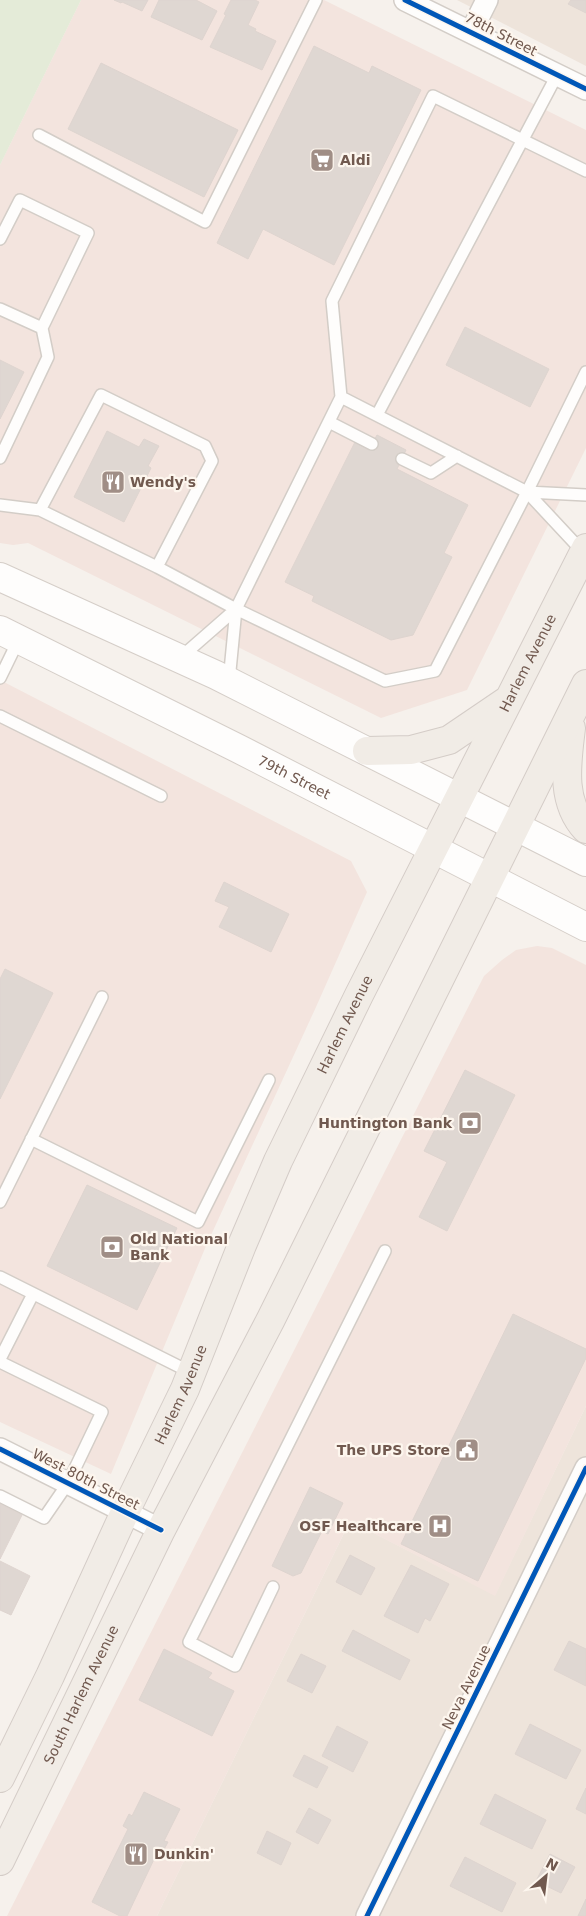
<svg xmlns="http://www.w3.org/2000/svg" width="586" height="1916" viewBox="0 0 586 1916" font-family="'DejaVu Sans',sans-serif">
	<rect width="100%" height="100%" fill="#f6f1ec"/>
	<path fill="#eee4db" d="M457 0H586V66Z
		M586 1406V1916H157L350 1521 495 1595Z"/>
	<path fill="#f3e4de" d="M81 0H324L586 130V448L467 690 381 718 28 543 13 545 0 543V165Z
		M0 680 351 861 367 892 316 1007 206 1246 111 1474 0 1422Z
		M537 946 552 948 586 965V1406L495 1596 350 1521 157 1916H7L484 976 502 960 516 950Z"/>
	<path fill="#e4ebd8" d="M0 0H81L0 165Z"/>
	<path fill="#dfd7d2" stroke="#ded4cf" d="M114 0H148L142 11 122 2 121 3Z
		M159 0H196L217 11 202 40 151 17Z
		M231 0H255L259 2 248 25 256 29 255 31 276 41 262 70 210 47 226 15 224 14Z
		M571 0H586V13L568 4Z
		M314 46 369 73 372 66 421 90 334 265 263 229 248 259 217 243Z
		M101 63 238 130 204 197 68 129Z
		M465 327 549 369 530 407 446 365Z
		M0 360 24 372 0 419Z
		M107 431 139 447 144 439 159 446 148 466 151 468 124 522 74 497Z
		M377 435 406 450 397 469 468 505 444 553 452 557 413 635 391 640 312 601 314 596 285 582 355 442 369 450Z
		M224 882 289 914 271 952 219 927 229 907 215 901Z
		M5 969 53 993 0 1099V979Z
		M465 1070 515 1095 447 1231 419 1217 447 1162 424 1151Z
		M87 1185 177 1228 137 1310 47 1266Z
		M513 1314 586 1349V1358L478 1581 401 1544Z
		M310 1487 343 1503 328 1534 322 1531 301 1573 293 1576 272 1566Z
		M0 1504 22 1515 0 1559Z
		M350 1555 375 1568 361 1595 336 1582Z
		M0 1561 30 1576 11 1615 0 1610Z
		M411 1565 449 1584 430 1621 425 1618 418 1633 384 1616Z
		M353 1630 410 1660 400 1680 342 1651Z
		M569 1641 586 1649V1686L554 1670Z
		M164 1649 212 1673 208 1678 234 1691 212 1736 139 1700Z
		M301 1654 326 1666 312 1693 287 1681Z
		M530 1724 581 1750 566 1779 515 1754Z
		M337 1726 368 1742 353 1772 322 1756Z
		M304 1755 328 1767 317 1788 293 1776Z
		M586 1788V1814L576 1809Z
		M144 1792 180 1809 164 1841 168 1842 161 1855 157 1853 127 1916H120L92 1902 128 1829 123 1826 129 1814 132 1816Z
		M495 1794 546 1820 532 1849 480 1824Z
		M309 1808 331 1820 318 1844 296 1832Z
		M267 1831 291 1843 281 1865 257 1853Z
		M550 1854 575 1867 561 1893 536 1881Z
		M465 1857 516 1883 502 1912 450 1886Z
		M586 1899V1916H578Z"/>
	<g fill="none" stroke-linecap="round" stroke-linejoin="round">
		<g stroke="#d3cdc7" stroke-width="14">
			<path id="lane" d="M39 135 205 222 316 0
				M0 239 20 200 88 233 42 328 48 357 0 458
				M0 309 42 328
				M341 397 332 301 433 96 586 171
				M377 415 557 75
				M329 422 372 444
				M402 459 431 473 457 456
				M527 492 586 372
				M0 505 40 510 157 567 236 609 385 681 435 671 527 492 341 397 236 609
				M40 510 101 395 205 446 212 461 157 567
				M583 552 527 492 586 495
				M180 658 236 609 229 681
				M0 678 19 639
				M0 716 161 796
				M31 1139 198 1222 269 1080
				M0 1202 102 997
				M0 1277 192 1373
				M0 1359 33 1294
				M0 1362 102 1412 68 1483 44 1518 0 1496
				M273 1587 235 1666 189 1642 385 1251"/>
		</g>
		<g stroke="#d3cdc7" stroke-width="24">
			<path id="street" d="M405 0 586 89
				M471 32 487 0
				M0 1449 161 1530
				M367 1916 586 1468"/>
		</g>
		<g stroke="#d5cec8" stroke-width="30">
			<g id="secondary">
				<path d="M0 577 216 675 586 862"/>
				<path id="s1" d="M0 630 239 749 586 927"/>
			</g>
		</g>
		<g stroke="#d4ccc7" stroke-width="30">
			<g id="primary">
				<path d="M571 728C567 762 560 801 586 829"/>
				<path d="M367 751 411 750 449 740 505 702"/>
				<path id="s2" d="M0 1778 50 1676 125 1512 185 1389 242 1245 278 1161 359 995 586 548"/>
				<path id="s3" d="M0 1861 161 1530 271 1319 586 684"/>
			</g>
		</g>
		<use href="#lane" stroke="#fefdfc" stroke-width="11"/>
		<use href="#street" stroke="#fefdfc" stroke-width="21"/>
		<use href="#secondary" stroke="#fefdfc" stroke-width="28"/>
		<use href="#primary" stroke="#f1ece6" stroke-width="28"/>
		<g stroke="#fdf6ee" stroke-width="8">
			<path id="cycleway" d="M405 0 586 89
				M0 1449 161 1530
				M367 1916 586 1468"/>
		</g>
		<use href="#cycleway" stroke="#0057b8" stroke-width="5"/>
	</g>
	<defs>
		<g id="supermarket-square" transform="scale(1.25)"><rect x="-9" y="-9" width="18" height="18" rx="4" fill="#a08e86" stroke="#fdf6ee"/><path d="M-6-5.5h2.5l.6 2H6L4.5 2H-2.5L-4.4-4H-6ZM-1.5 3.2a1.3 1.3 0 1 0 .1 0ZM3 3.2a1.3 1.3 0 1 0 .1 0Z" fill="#fff"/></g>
		<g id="restaurant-square" transform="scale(1.25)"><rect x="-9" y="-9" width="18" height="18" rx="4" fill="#a08e86" stroke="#fdf6ee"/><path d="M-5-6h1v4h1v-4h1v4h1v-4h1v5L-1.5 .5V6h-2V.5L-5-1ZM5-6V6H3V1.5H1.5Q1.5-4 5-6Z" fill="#fff"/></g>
		<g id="bank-square" transform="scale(1.25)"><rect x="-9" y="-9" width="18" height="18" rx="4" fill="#a08e86" stroke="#fdf6ee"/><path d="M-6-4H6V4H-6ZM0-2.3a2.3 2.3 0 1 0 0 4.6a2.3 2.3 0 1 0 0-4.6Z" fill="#fff"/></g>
		<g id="civic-square" transform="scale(1.25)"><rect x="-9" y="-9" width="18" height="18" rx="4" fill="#a08e86" stroke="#fdf6ee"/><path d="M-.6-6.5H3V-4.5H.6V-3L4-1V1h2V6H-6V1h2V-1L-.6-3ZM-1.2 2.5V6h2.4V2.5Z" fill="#fff"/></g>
		<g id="hospital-square" transform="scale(1.25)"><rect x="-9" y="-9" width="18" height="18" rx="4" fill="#a08e86" stroke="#fdf6ee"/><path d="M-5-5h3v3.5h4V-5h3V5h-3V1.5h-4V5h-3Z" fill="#fff"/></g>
	</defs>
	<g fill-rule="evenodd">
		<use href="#supermarket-square" x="322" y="160"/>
		<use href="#restaurant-square" x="113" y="482"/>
		<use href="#bank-square" x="470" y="1123"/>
		<use href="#bank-square" x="112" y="1247"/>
		<use href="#civic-square" x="467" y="1450"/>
		<use href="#hospital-square" x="440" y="1526"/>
		<use href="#restaurant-square" x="136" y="1854"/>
	</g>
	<g text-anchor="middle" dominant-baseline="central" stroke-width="4.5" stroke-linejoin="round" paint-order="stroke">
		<g font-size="14" fill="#71594f" stroke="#fdf6ee">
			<text transform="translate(501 34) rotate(27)">78th Street</text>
			<text stroke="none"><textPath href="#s2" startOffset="1234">Harlem Avenue</textPath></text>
			<text stroke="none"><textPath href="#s1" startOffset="329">79th Street</textPath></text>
			<text stroke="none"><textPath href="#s2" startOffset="829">Harlem Avenue</textPath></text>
			<text stroke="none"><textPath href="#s2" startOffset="424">Harlem Avenue</textPath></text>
			<text transform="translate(86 1479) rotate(27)">West 80th Street</text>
			<text transform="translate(466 1687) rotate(-64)">Neva Avenue</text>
			<text stroke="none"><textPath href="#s3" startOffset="185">South Harlem Avenue</textPath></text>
		</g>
		<g font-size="14" font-weight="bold" fill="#71594f" stroke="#fdf6ee" text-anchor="start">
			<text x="340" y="160">Aldi</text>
			<text x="130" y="482">Wendy's</text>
			<text x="452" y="1123" text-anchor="end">Huntington Bank</text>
			<text x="130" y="1239">Old National<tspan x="130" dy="16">Bank</tspan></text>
			<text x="450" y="1450" text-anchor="end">The UPS Store</text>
			<text x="422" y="1526" text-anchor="end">OSF Healthcare</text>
			<text x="154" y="1854">Dunkin'</text>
		</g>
	</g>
	<g transform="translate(546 1876) rotate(28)" stroke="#fdf6ee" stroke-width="4" paint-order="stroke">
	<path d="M0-4L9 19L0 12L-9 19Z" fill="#71594f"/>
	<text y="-8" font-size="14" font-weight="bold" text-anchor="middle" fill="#71594f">N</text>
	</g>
</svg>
